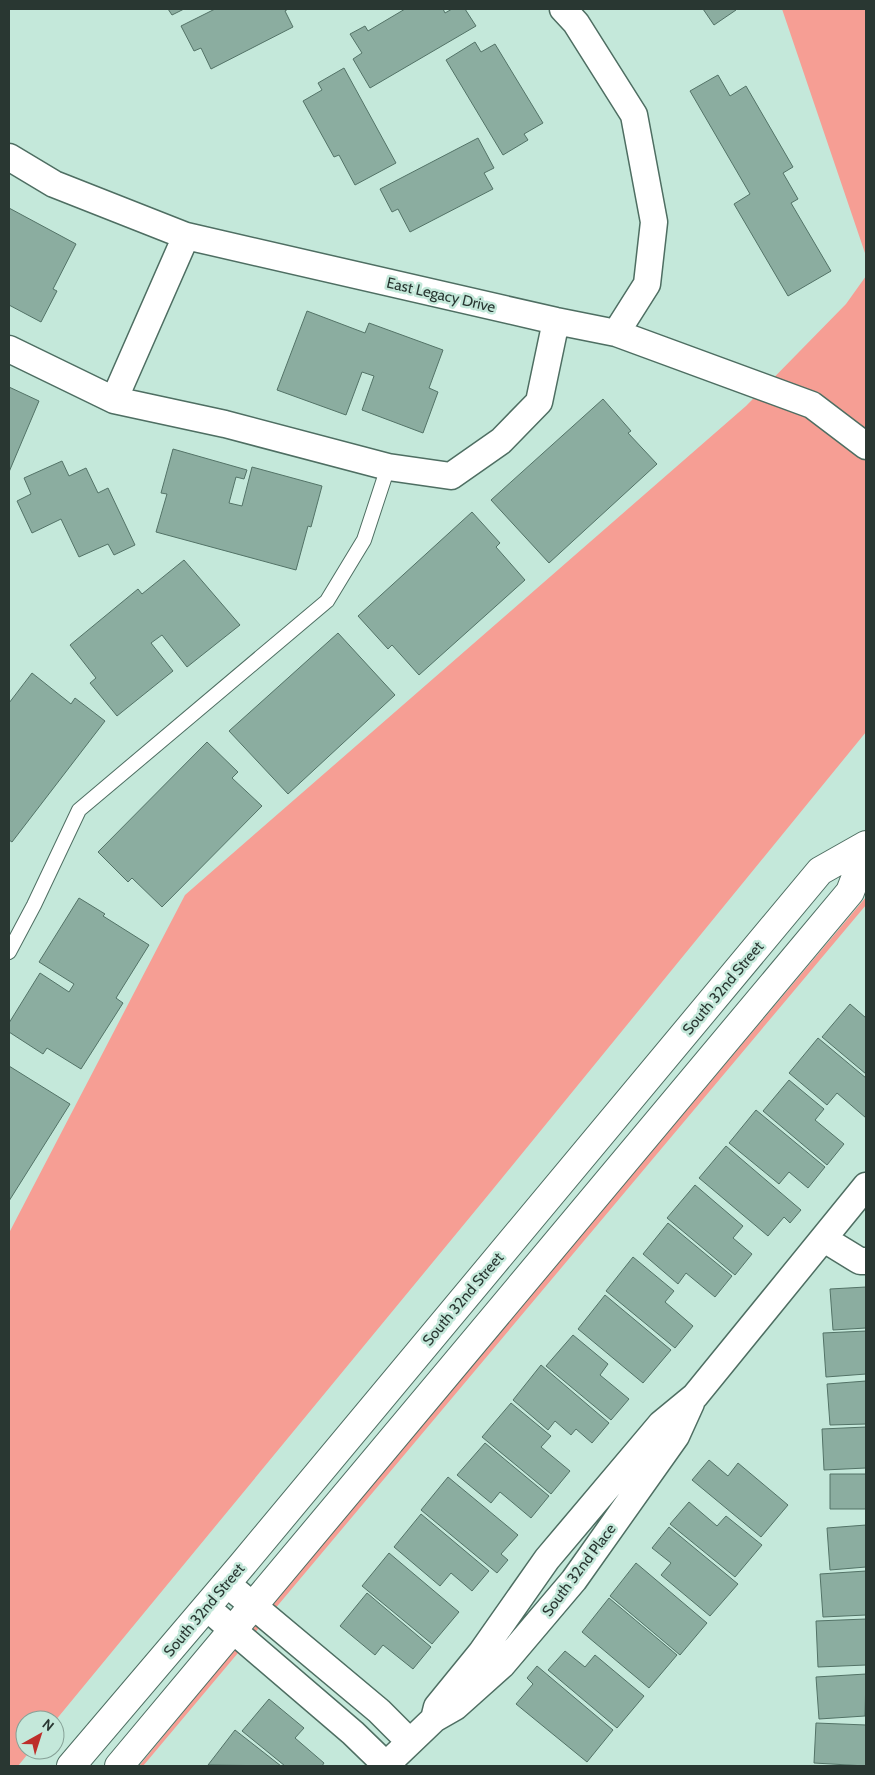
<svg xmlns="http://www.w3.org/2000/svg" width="875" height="1775" viewBox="0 0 875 1775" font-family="Cabin,sans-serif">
	<rect width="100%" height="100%" fill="#c4e8da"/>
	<path fill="#f69e94" d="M782 9H866V256Z
		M866 276V732L489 1194 55 1721 25 1720V1750H31L18 1766H9V1233L185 895 746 406 846 304Z
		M866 897V905L143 1766H139L291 1581Z"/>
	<path fill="#8bada0" stroke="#537367" d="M168 9H184L172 15Z
		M215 9H288L285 11 293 27 211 69 201 48 194 51 181 26Z
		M405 9H443L445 13 452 9H465L476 26 370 88 353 59 362 53 350 34 365 26 368 31Z
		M703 9H735L736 10 714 25Z
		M475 42 481 52 495 44 543 123 524 134 528 140 503 155 446 60Z
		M344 68 396 163 355 185 339 155 334 157 303 101 322 90 318 83Z
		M718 75 730 96 746 86 793 167 783 173 798 199 791 203 831 271 788 296 734 204 750 194 690 91Z
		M478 138 494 168 484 173 493 189 410 232 398 209 392 212 380 189Z
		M9 208 76 244 53 289 57 291 41 322 9 305Z
		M307 311 365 333 369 323 443 350 429 388 438 392 423 433 362 410 374 376 362 372 346 415 277 390Z
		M9 387 39 401 9 472Z
		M603 399 631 431 628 433 657 464 549 563 491 500Z
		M173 449 247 470 244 479 236 477 229 503 242 506 252 467 322 486 311 527 308 526 296 570 156 532 167 494 161 493Z
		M62 461 69 476 86 468 98 493 108 488 135 545 114 555 108 544 79 557 61 519 32 533 17 501 31 494 24 478Z
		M472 512 500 543 496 547 525 580 419 675 392 645 388 649 358 616Z
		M184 560 240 625 187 667 162 635 151 643 173 671 117 716 90 683 96 678 70 645 138 589 142 594Z
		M338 633 395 695 288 794 229 731Z
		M32 673 71 704 75 698 105 721 12 842 9 840V703Z
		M207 742 238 772 232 778 262 806 162 907 132 878 128 882 98 852Z
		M79 898 105 914 103 916 149 945 116 998 123 1003 81 1069 47 1048 43 1054 9 1032V1023L40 973 69 992 74 984 39 962Z
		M850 1004 866 1018V1074L822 1037Z
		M818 1038 866 1078V1118L837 1093 827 1105 789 1073Z
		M9 1066 70 1104 9 1201Z
		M789 1080 824 1109 815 1120 844 1144 827 1165 763 1111Z
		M756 1110 825 1167 808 1188 789 1172 779 1184 729 1143Z
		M726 1146 801 1210 790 1223 784 1217 768 1236 699 1178Z
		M695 1185 743 1226 733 1238 752 1254 735 1275 667 1218Z
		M668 1223 732 1276 715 1297 686 1273 678 1284 643 1254Z
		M633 1257 674 1291 665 1302 693 1326 675 1348 606 1291Z
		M866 1287V1328L833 1330 830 1289Z
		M605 1295 671 1350 643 1383 578 1329Z
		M866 1331V1374L826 1377 823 1333Z
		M573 1335 608 1364 600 1375 629 1399 611 1420 546 1366Z
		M541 1365 609 1423 592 1443 576 1429 571 1435 555 1421 548 1430 513 1400Z
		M866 1381V1424L830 1425 827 1384Z
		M511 1403 551 1436 541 1447 570 1471 551 1494 482 1437Z
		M866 1427V1468L824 1470 822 1429Z
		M485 1443 549 1496 531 1518 500 1492 491 1503 457 1475Z
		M709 1460 728 1476 738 1463 788 1505 761 1537 692 1480Z
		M830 1474H866V1509H830Z
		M448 1477 518 1535 501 1554 508 1560 497 1573 421 1510Z
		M689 1502 717 1526 726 1516 762 1545 735 1577 670 1524Z
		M421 1514 489 1571 472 1591 451 1573 440 1586 394 1547Z
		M866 1525V1567L830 1570 827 1528Z
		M669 1527 738 1584 710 1616 661 1575 671 1563 652 1548Z
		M389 1553 459 1612 432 1644 362 1586Z
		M636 1563 707 1623 680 1655 610 1596Z
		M866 1571V1615L823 1617 820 1574Z
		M367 1593 431 1647 413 1669 383 1645 375 1655 340 1626Z
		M609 1598 677 1655 649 1688 582 1632Z
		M866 1619V1665L818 1667 816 1621Z
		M565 1651 585 1667 595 1655 644 1696 617 1728 548 1670Z
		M537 1666 613 1730 587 1762 516 1704 533 1684 527 1678Z
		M866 1674 865 1716 819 1719 816 1677Z
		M269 1699 304 1728 295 1738 324 1763 322 1766H285L242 1731Z
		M816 1723 866 1725V1766L814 1763Z
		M235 1730 281 1766 208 1765Z"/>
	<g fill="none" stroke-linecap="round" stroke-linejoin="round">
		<g stroke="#4e6e62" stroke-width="16">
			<path id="lane" d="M9 952 34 905 79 810 327 601 364 540 388 467"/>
		</g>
		<g stroke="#4e6e62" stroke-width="29">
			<path id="street" d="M563 9 576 23 634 115 654 222 647 284 616 333
				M9 157 54 184 186 236 556 321 616 333 812 405 866 446
				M9 349 114 400 225 424 388 467 451 476 501 441 539 402 556 321
				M114 400 186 236
				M824 1239 860 1261H866
				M226 1583 379 1711 410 1742
				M206 1607 353 1733 386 1765
				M434 1719 437 1707 481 1653 547 1559 661 1424 695 1396 866 1186
				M385 1766 434 1719 455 1707 502 1665 574 1580 676 1436 691 1403"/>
		</g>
		<g stroke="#4e6e62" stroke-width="30">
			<path id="secondary" d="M71 1766 242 1565 820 871 866 845
				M119 1766 850 892 866 850"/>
		</g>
		<use href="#lane" stroke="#fff" stroke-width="14"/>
		<use href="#street" stroke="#fff" stroke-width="26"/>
		<use href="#secondary" stroke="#fff" stroke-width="28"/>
	</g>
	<g text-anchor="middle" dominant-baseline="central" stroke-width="5" stroke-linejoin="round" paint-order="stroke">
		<g font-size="15" fill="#293732" stroke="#c4e8da">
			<text transform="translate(441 295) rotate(13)">East Legacy Drive</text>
			<text transform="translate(723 988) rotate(-50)">South 32nd Street</text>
			<text transform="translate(463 1299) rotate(-50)">South 32nd Street</text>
			<text transform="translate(579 1570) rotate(-53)">South 32nd Place</text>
			<text transform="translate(204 1610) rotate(-50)">South 32nd Street</text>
		</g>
	</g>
	<rect width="875" height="1775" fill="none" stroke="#293732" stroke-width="20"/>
	<g transform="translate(40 1735) rotate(39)"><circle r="24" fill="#c4e8da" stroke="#86a197"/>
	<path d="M0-4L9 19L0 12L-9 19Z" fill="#bd2e2a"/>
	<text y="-8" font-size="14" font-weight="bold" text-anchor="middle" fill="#293732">N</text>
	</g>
</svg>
